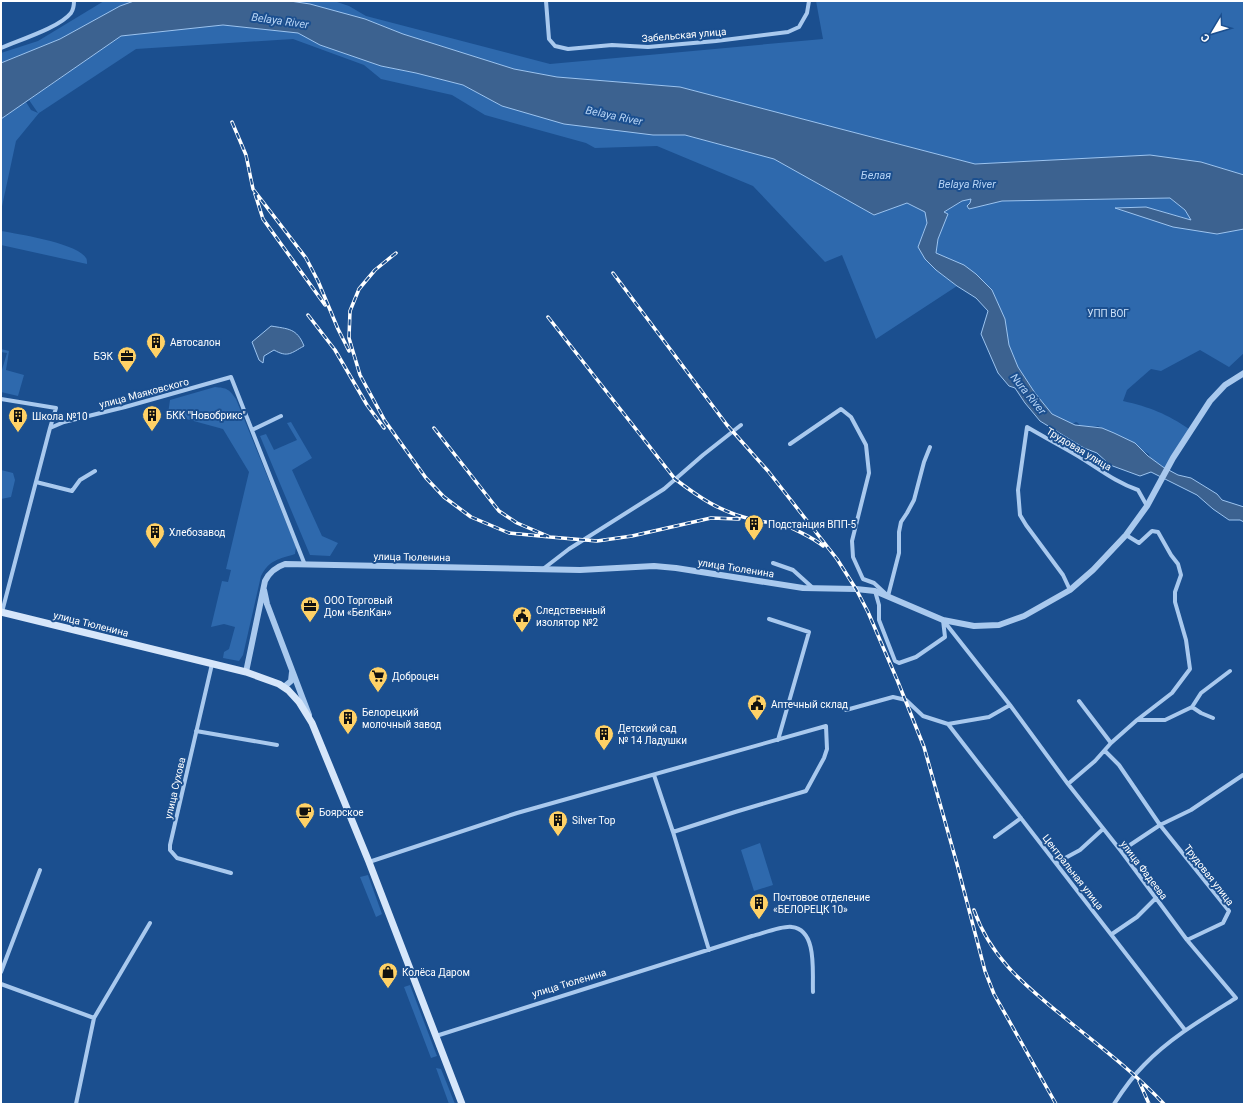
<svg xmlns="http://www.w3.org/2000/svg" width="1245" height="1105" viewBox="0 0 1245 1105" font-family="Roboto,sans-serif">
	<rect width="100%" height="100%" fill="#1b4f8f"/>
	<path fill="#2e69ad" d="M104 1H134L120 6 60 39 1 63V53L38 41Z
		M290 1H334L349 6 366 16 550 64 823 39 816 1H1244V175L1201 162 1099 158 975 164 680 87 557 77 514 69 403 34 365 19Z
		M223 25 298 33 320 45 381 66 416 73 463 85 502 106 653 135H684L774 159 874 215 907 203 926 212 927 223 922 235 925 259 936 270 957 286 876 339 842 255 825 262 753 186 657 146 595 148 586 143 485 115 452 95 381 79 364 65 293 39 136 49 39 113 16 141 1 211V119L26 102 31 110 38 113 29 100 121 36Z
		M1170 198 1185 210 1192 220 1146 207 1116 208 1141 216 1217 234 1244 229V353L1229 367 1200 350 1161 371 1151 369 1127 390 1123 401C1150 407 1167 414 1189 429L1167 469 1151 461 1149 454 1098 426 1082 429 1078 423 1076 422 1070 425 1046 411 1008 362 1000 310 934 255 943 213 962 201 971 199 969 209 1002 201Z
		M1 231C18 234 77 243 86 258 87 259 87 262 87 264L1 245Z
		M1 349 9 351 6 370 24 375 18 396 1 392V373L7 353 1 352Z
		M215 387C227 388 229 389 236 399L296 547 295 554C279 559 269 560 261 576L243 655 239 661 223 658 224 652 229 649 235 627 224 624 211 627 222 581 228 582 231 570 226 569 249 472 223 429 168 414 170 400Z
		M291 422 312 458 292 470 322 536 338 543 330 556 310 555 260 436 266 434 274 450 297 440 287 423Z
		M1 470 13 473 15 480 11 497 1 499Z
		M760 843 773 885 754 891 741 850Z
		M368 875 382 914 376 917 360 877Z
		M410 985 437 1056 431 1058 404 987Z
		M436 1068 441 1069 455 1104H449Z"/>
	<path fill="#3c6290" stroke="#9cc4f0" d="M134 1H290L310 4 365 19 403 34 514 69 557 77 680 87 975 164 1150 155 1201 162 1244 175V229L1217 234 1173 227 1115 208 1146 207 1191 220 1185 210 1170 198 1002 201 969 209 967 206 970 203 971 199 962 201 944 212 948 214 938 239 936 253 964 265 976 274 992 290 1005 319 1009 345 1018 367 1035 393 1052 414 1075 425 1102 428 1114 433 1135 443 1148 456 1163 467 1178 475 1191 478 1217 494 1222 500 1244 507V522L1240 520H1229L1213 509 1197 495 1151 472 1140 476 1110 465 1097 453 1084 448 1040 421 1025 403 1015 388 1009 386 998 373 981 334 988 311 976 298 957 286 936 270 925 259 918 247 927 223 925 212 907 203 874 215 774 159 685 135H653L564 124 502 106 463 85 416 73 381 66 320 45 298 33 223 25 121 36 1 119V63L60 39 120 6Z
		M271 326C288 329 297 328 304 346 291 353 288 358 274 350L264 356 263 363 259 360 252 342Z"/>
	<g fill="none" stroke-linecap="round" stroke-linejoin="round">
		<path stroke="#a9c9ee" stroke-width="4" d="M546 1 549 39 555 46 568 49 612 45 648 47 716 41 788 32 799 27 807 13 809 1
			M1 48C19 40 59 28 71 13 73 10 74 5 74 1
			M1 399 56 408 50 428
			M252 430 281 416
			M790 444 841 409 851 417 866 445 869 473 852 541 853 557 863 579 874 583 888 596 899 553V532L901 522 907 513 914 500 924 462 930 447
			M36 482 72 491 80 480 95 471
			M1126 535 1139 543 1152 531 1158 532 1171 555 1178 564 1181 575 1175 592V602L1186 640 1190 669 1172 693 1137 720
			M773 563 793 570 814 589
			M543 569 569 549 664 489 703 455 741 425
			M1070 590 1063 575 1026 525 1020 515 1018 490 1027 427C1044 437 1061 446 1078 456 1098 468 1115 482 1138 490L1147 506
			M875 591 879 605V620L895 661 899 663 916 657 945 637 943 620
			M2 612 50 428 64 422 125 407 231 377 305 565
			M769 619 809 632 778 740
			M943 620 1010 705 1068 784 1121 851 1187 940 1236 998C1204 1018 1170 1038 1144 1065 1132 1077 1123 1090 1114 1104
			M212 664 170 845V850L177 858 231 873
			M1079 701 1111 743
			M1192 707 1201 693 1230 671
			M846 710 893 697 906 700 923 716 948 724 989 717 1010 705
			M948 724 1185 1030
			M196 731 277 745
			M1105 751 1119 765 1160 825 1229 911 1223 923 1187 940
			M654 775 673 832 709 950
			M1068 784 1095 761 1111 743 1137 720H1165L1192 707 1201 713 1213 718
			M995 837 1021 818
			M1121 851 1160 825 1191 810 1243 775
			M369 862 517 813 826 726 827 749 824 758 806 791 735 812 673 832
			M1056 863 1080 850 1103 829
			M1112 934 1137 917 1156 898
			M1 972 40 870
			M1 984 94 1018
			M436 1036 752 936C761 934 784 925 792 927 818 930 812 974 813 992
			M76 1104 94 1018 150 923"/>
		<path stroke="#a9c9ee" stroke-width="6" d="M264 590 267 604 309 715
			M246 672 265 581C269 573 276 567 285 564L580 570 654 566 676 568 803 588 856 589 875 591 943 620 974 626 999 625 1024 616 1070 590 1093 570 1126 535 1147 506 1173 458 1210 401 1225 385 1244 373
			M284 687 291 681 292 672"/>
		<path stroke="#d6e6fa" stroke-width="7" d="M1 612 246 672 279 684 288 690 299 702 312 723 369 862 462 1104"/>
		<g stroke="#fff" stroke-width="3.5">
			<path id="rail" d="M232 122 246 155 253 189 306 258 318 281 338 329 349 351
				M255 194 263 219 325 305
				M396 253 375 270 359 289 350 311 349 338 360 375 385 421 426 478 444 497 471 517 509 533 550 537
				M613 273 727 425 768 471 837 559 856 589 868 612 898 682 924 747 957 864 985 971 994 994 1056 1104
				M308 315 335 350 367 405 384 428
				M548 317 675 479C700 498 719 511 750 519 759 522 768 522 777 523 788 525 815 539 823 546
				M434 428 499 511 517 523 550 537 597 541 632 536 711 518 739 519
				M974 910C991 959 1026 986 1065 1018 1099 1046 1134 1072 1164 1104
				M1139 1081 1149 1104"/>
		</g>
		<use href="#rail" stroke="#1b4f8f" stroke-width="2" stroke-dasharray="6" stroke-linecap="butt"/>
	</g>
	<defs>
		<g id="building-pin" transform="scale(1)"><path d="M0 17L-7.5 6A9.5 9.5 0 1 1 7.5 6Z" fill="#ffd166" stroke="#1b4f8f"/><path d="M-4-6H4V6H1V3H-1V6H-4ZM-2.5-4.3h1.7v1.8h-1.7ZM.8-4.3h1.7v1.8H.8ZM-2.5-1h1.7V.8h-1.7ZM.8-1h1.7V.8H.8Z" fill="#111"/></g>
		<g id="office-pin" transform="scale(1)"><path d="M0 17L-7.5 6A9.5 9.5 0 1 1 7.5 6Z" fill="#ffd166" stroke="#1b4f8f"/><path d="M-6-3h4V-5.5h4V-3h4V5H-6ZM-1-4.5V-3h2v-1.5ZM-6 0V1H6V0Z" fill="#111"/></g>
		<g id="civic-pin" transform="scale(1)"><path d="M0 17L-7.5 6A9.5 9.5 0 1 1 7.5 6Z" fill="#ffd166" stroke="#1b4f8f"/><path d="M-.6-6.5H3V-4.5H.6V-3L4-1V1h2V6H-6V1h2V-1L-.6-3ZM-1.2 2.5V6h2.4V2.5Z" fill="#111"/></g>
		<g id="supermarket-pin" transform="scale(1)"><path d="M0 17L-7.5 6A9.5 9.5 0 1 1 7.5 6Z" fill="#ffd166" stroke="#1b4f8f"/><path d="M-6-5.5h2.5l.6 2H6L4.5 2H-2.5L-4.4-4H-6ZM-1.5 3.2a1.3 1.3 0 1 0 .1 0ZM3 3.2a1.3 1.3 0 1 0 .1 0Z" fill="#111"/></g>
		<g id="cafe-pin" transform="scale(1)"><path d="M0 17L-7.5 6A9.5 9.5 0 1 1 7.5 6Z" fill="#ffd166" stroke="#1b4f8f"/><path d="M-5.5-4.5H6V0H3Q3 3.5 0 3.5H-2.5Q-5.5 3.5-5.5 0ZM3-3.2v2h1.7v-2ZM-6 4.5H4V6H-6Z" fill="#111"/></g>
		<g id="shop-pin" transform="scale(1)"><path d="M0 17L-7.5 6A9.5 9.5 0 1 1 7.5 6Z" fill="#ffd166" stroke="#1b4f8f"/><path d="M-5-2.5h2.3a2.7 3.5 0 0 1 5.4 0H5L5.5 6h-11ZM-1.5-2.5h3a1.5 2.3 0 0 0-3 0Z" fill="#111"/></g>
	</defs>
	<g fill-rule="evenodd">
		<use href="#building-pin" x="156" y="342"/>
		<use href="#office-pin" x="127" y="356"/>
		<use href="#building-pin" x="152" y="415"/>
		<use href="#building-pin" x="18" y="416"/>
		<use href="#building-pin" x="754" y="524"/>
		<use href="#building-pin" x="155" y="532"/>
		<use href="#office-pin" x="310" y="606"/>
		<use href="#civic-pin" x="522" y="616"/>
		<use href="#supermarket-pin" x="378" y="676"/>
		<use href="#civic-pin" x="757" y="704"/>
		<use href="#building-pin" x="348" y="718"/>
		<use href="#building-pin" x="604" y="734"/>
		<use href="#cafe-pin" x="305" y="812"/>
		<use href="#building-pin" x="558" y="820"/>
		<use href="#building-pin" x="759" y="903"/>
		<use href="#shop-pin" x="388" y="972"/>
	</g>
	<g text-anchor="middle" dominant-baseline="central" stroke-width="4" stroke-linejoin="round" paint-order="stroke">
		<g font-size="10" fill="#fff" stroke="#1b4f8f">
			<text transform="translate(684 35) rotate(-5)">Забельская улица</text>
			<text transform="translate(144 393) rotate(-15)">улица Маяковского</text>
			<text transform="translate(1079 449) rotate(31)">Трудовая улица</text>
			<text transform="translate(412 557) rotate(1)">улица Тюленина</text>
			<text transform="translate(736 568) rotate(9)">улица Тюленина</text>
			<text transform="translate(91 624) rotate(14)">улица Тюленина</text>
			<text transform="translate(175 788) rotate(-77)">улица Сухова</text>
			<text transform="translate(1144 870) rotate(53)">улица Фадеева</text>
			<text transform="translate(1073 872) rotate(52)">Центральная улица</text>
			<text transform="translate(1209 875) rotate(52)">Трудовая улица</text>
			<text transform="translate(569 983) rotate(-17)">улица Тюленина</text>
		</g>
		<g font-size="10" fill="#cfe3fa" stroke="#1b4f8f">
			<text x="1108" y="313">УПП ВОГ</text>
		</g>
		<g font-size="10" fill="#fff" stroke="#1b4f8f" text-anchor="start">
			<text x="170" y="342">Автосалон</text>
			<text x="113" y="356" text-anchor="end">БЭК</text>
			<text x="166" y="415">БКК "Новобрикс"</text>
			<text x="32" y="416">Школа №10</text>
			<text x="768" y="524">Подстанция ВПП-5</text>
			<text x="169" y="532">Хлебозавод</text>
			<text x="324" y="600">ООО Торговый<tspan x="324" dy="12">Дом «БелКан»</tspan></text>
			<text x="536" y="610">Следственный<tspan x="536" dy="12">изолятор №2</tspan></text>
			<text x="392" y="676">Доброцен</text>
			<text x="771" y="704">Аптечный склад</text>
			<text x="362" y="712">Белорецкий<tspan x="362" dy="12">молочный завод</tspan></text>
			<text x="618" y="728">Детский сад<tspan x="618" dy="12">№ 14 Ладушки</tspan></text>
			<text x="319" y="812">Боярское</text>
			<text x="572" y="820">Silver Top</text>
			<text x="773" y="897">Почтовое отделение<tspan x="773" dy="12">«БЕЛОРЕЦК 10»</tspan></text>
			<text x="402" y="972">Колёса Даром</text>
		</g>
		<g font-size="11" font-style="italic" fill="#b5d3f5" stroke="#1b4f8f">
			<text transform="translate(280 21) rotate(8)">Belaya River</text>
			<text transform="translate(614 116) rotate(12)">Belaya River</text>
			<text x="876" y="175">Белая</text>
			<text x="967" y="184">Belaya River</text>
			<text transform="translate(1028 394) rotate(51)">Nura River</text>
		</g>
	</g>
	<rect width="1245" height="1105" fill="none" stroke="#ffffff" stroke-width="4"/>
	<g transform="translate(1213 32) rotate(232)" stroke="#1b4f8f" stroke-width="3" paint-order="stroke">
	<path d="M0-3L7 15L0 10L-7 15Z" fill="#ffffff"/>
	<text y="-6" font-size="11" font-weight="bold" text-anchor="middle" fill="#ffffff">С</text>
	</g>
</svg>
